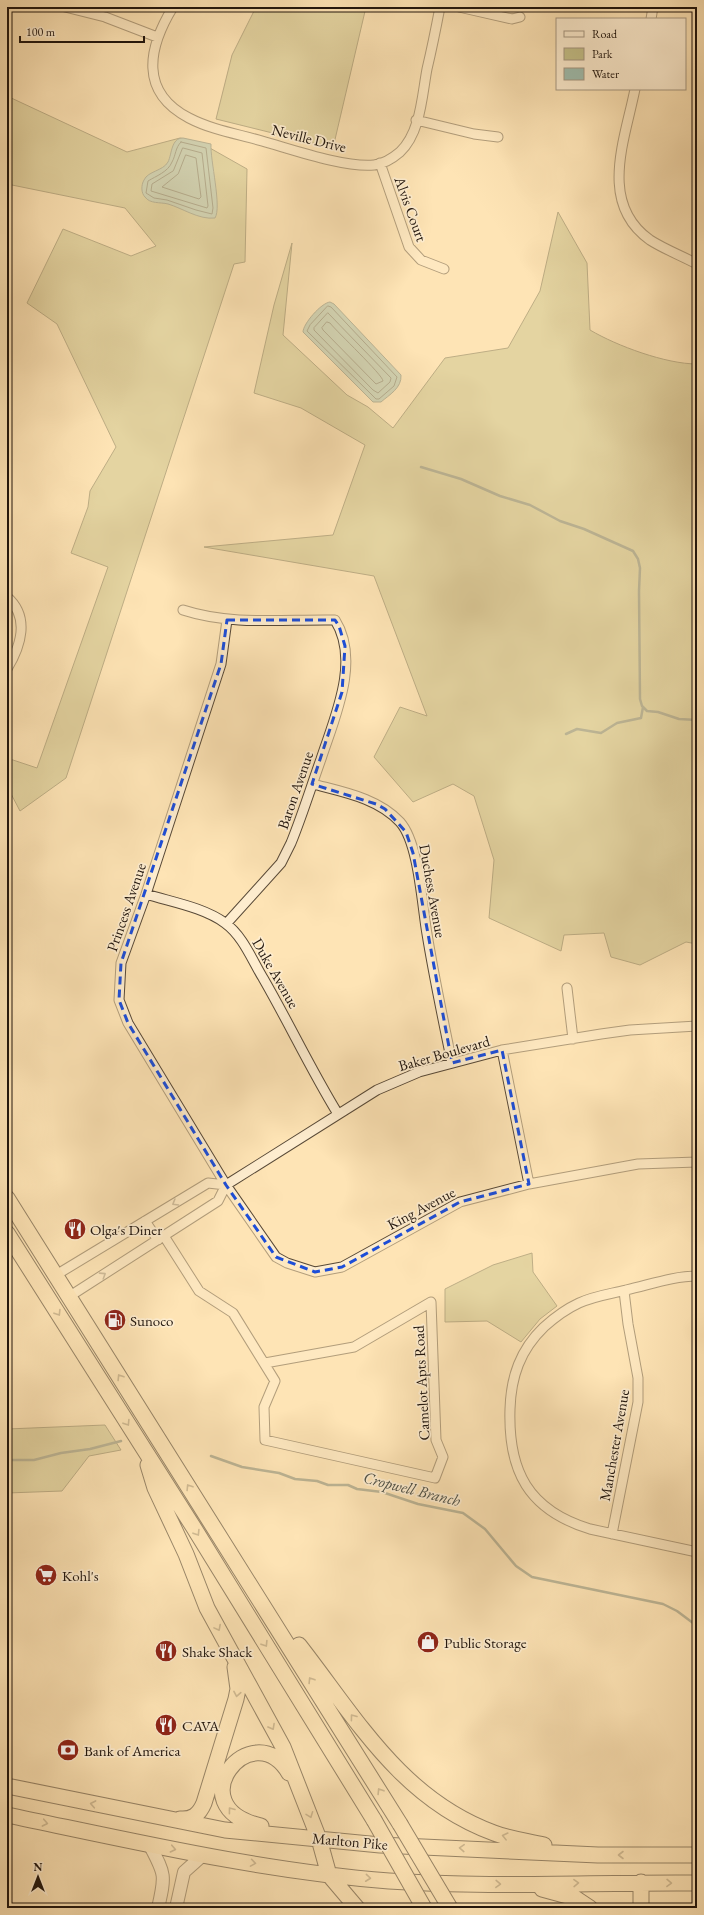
<svg xmlns="http://www.w3.org/2000/svg" width="704" height="1915" viewBox="0 0 704 1915" font-family="'EB Garamond',serif">
	<rect width="100%" height="100%" fill="#fee4b5"/>
	<filter id="stains"><feTurbulence type="fractalNoise" baseFrequency=".005" numOctaves="4"/><feColorMatrix values="0 0 0 0 .2 0 0 0 0 .09 0 0 0 0 .02 0 0 0 .5 -.17"/></filter>
	<radialGradient id="worn" r=".72"><stop offset=".6" stop-color="#630" stop-opacity="0"/><stop offset="1" stop-color="#630" stop-opacity=".3"/></radialGradient>
	<path fill="#c5c28a" stroke="#726c4c" d="M256 7H366L333 148 216 119 232 55Z
		M7 96 127 152 180 138 201 143 247 169 245 262 234 264 66 778 20 811 9 790H7V758L37 768 108 567 71 553 88 507 90 491 116 447 57 324 27 303 63 229 131 256 156 246 125 208 7 184Z
		M558 212 587 263 590 330C617 346 666 364 697 364V944L686 942 640 965 611 957 604 933 564 935 561 951 489 918 494 860 474 796 453 784 413 802 374 757 400 707 427 716 374 576 204 547 333 535 365 445 301 408 254 393 274 305 292 243 283 335 347 395 368 407 393 428 445 358 508 348 540 291Z
		M532 1253 533 1272 557 1306 540 1319 521 1342 487 1321 445 1322V1289L493 1265Z
		M105 1425 121 1450 89 1456 62 1491 7 1493V1429Z"/>
	<path fill="#a0beaf" stroke="#6d7a6e" d="M183 138 211 144C210 160 222 207 215 218 199 220 182 208 168 204 160 202 150 204 145 197 141 193 141 185 144 180 148 171 163 171 168 162 172 154 171 138 183 138Z
		M330 302 334 304 401 375C402 388 389 395 381 402H373L303 332C303 324 321 303 330 302Z"/>
	<g fill="none" stroke-linecap="round" stroke-linejoin="round">
		<path stroke="#606a5e" stroke-width="1" d="M181 142 206 148 213 208 212 214 196 210 167 200 154 198 146 193 148 181C156 176 168 172 172 162 176 155 175 148 181 142Z
			M183 148 202 153 208 206 207 208 151 191 152 184 173 171Z
			M186 155 196 158 201 197 199 199 162 187 178 174Z
			M328 306 331 307 397 377 394 386 379 399H376L370 393 307 331 310 325Z
			M328 313 391 378 390 382 378 393 373 390 314 330V328Z
			M327 322 330 323C337 332 383 375 383 381L376 384 323 330 322 328Z"/>
		<path stroke="#6d7a6e" stroke-width="2.5" d="M421 467 461 479 500 496 530 505 560 521 584 529 633 551 638 559 640 568 639 591 640 699 642 706 647 711 658 712 679 719 697 720
			M566 734 577 729 601 733 617 723 641 718 643 707
			M211 1456 242 1467 279 1473 295 1479 317 1481 328 1485H348L357 1489 382 1492 418 1504 463 1513 485 1529 516 1566 532 1577 663 1604 677 1611 697 1626
			M7 1460H34L61 1453 90 1449 121 1441"/>
		<g stroke="#584937" stroke-width="11">
			<path id="minor" d="M65 7 105 17 157 37
				M173 7C148 48 139 92 189 118 212 130 238 134 262 141 291 149 345 168 374 165 383 164 393 158 400 152 421 132 422 95 427 69 432 48 436 28 440 7
				M459 7 512 19 520 17
				M651 19 653 7
				M635 89C625 140 598 203 650 240 664 249 682 256 697 264
				M416 120 474 134 498 137
				M380 163 409 247 421 260 444 269
				M7 597C30 617 21 646 7 669
				M183 610C232 626 285 619 335 620 361 661 334 719 321 759 311 787 302 816 291 843L281 863 226 924
				M227 620 221 664 146 894 121 963 119 1000 128 1023 226 1185 276 1257 287 1263 315 1272 342 1267 460 1202 529 1184 638 1164 697 1162
				M313 784C343 792 378 798 400 822 419 843 422 906 427 934 434 977 443 1020 452 1063
				M146 894C171 902 203 907 225 923 243 936 252 960 263 978 289 1023 311 1070 338 1114
				M567 988 573 1039
				M502 1050 529 1184
				M145 1221 158 1240
				M164 1236 199 1291 233 1313 275 1381 264 1407 265 1440 435 1478 443 1457 436 1440 431 1302 354 1347 265 1363
				M56 1275 208 1183 226 1185
				M697 1276C673 1276 649 1285 626 1290 610 1294 594 1296 579 1303 566 1309 554 1318 544 1327 520 1350 511 1377 510 1409 508 1471 528 1510 590 1529L697 1552
				M70 1296 218 1201 226 1185 377 1090 419 1072 502 1050 601 1034 630 1030 697 1026
				M612 1534 638 1402V1378L628 1324 624 1291"/>
		</g>
		<g stroke="#584937" stroke-width="14">
			<path id="tertiary" d="M149 1844C165 1874 166 1874 158 1908
				M176 1908 184 1872 203 1855"/>
		</g>
		<g stroke="#20150d" stroke-width="17">
			<path id="trunk" d="M7 1198 400 1824
				M7 1233 194 1528 374 1820
				M148 1465 155 1488 186 1554 207 1608 283 1747 319 1839 329 1875 357 1908
				M299 1645C356 1718 401 1799 494 1833 510 1839 528 1841 544 1845
				M7 1786 225 1830 380 1845 598 1855H697
				M7 1815C133 1841 260 1871 389 1881 492 1888 595 1882 697 1883
				M180 1819C192 1820 199 1815 204 1803L236 1699 238 1689 235 1667
				M261 1826C176 1807 252 1712 289 1773
				M542 1889 575 1898 590 1908
				M641 1908V1882"/>
		</g>
		<use href="#minor" stroke="#feedcf" stroke-width="9"/>
		<use href="#tertiary" stroke="#feedcf" stroke-width="12"/>
		<use href="#trunk" stroke="#fee4b5" stroke-width="15"/>
		<g stroke="#20150d" stroke-width="17" stroke-linecap="butt">
			<path id="trunk-bridge" d="M374 1820 424 1908
				M400 1824 450 1908"/>
		</g>
		<use href="#trunk-bridge" stroke="#fee4b5" stroke-width="15"/>
	</g>
	<defs><path id="oneway-chevron" d="M-2-3.5L2.5 0L-2 3.5" fill="none" stroke-width="1.6" stroke-linecap="round" stroke-linejoin="round"/></defs>
	<g stroke="#9a8c78">
		<use href="#oneway-chevron" transform="translate(175 1203) rotate(149)"/>
		<use href="#oneway-chevron" transform="translate(103 1275) rotate(-33)"/>
	</g>
	<g stroke="#9a8769">
		<use href="#oneway-chevron" transform="translate(58 1313) rotate(58)"/>
		<use href="#oneway-chevron" transform="translate(120 1377) rotate(-122)"/>
		<use href="#oneway-chevron" transform="translate(127 1423) rotate(58)"/>
		<use href="#oneway-chevron" transform="translate(189 1487) rotate(-122)"/>
		<use href="#oneway-chevron" transform="translate(197 1533) rotate(58)"/>
		<use href="#oneway-chevron" transform="translate(218 1628) rotate(62)"/>
		<use href="#oneway-chevron" transform="translate(265 1644) rotate(58)"/>
		<use href="#oneway-chevron" transform="translate(311 1680) rotate(-122)"/>
		<use href="#oneway-chevron" transform="translate(237 1694) rotate(100)"/>
		<use href="#oneway-chevron" transform="translate(353 1717) rotate(-127)"/>
		<use href="#oneway-chevron" transform="translate(272 1727) rotate(61)"/>
		<use href="#oneway-chevron" transform="translate(380 1791) rotate(-122)"/>
		<use href="#oneway-chevron" transform="translate(93 1804) rotate(-169)"/>
		<use href="#oneway-chevron" transform="translate(231 1810) rotate(-127)"/>
		<use href="#oneway-chevron" transform="translate(310 1815) rotate(69)"/>
		<use href="#oneway-chevron" transform="translate(45 1823) rotate(11)"/>
		<use href="#oneway-chevron" transform="translate(505 1836) rotate(-166)"/>
		<use href="#oneway-chevron" transform="translate(462 1848) rotate(-177)"/>
		<use href="#oneway-chevron" transform="translate(173 1849) rotate(12)"/>
		<use href="#oneway-chevron" transform="translate(621 1855) rotate(180)"/>
		<use href="#oneway-chevron" transform="translate(253 1863) rotate(9)"/>
		<use href="#oneway-chevron" transform="translate(368 1878) rotate(6)"/>
		<use href="#oneway-chevron" transform="translate(576 1883) rotate(-1)"/>
		<use href="#oneway-chevron" transform="translate(669 1883) rotate(1)"/>
		<use href="#oneway-chevron" transform="translate(498 1884) rotate(2)"/>
	</g>
	<path d="M0 0H704V1915H0ZM227 620H335L339 626 345 646 342 692 312 784 376 804 385 809 406 832 413 853 452 1063 502 1050 529 1184 460 1202 342 1267 315 1272 276 1257 226 1185 128 1023 119 1000 121 963 221 664Z" fill="#fee4b5" fill-opacity=".55" fill-rule="evenodd"/>
	<path fill="none" stroke="#1d4ed8" stroke-width="3" stroke-dasharray="8 5" stroke-linejoin="round" d="M227 620H335L339 626 345 646 342 692 312 784 376 804 385 809 406 832 413 853 452 1063 502 1050 529 1184 460 1202 342 1267 315 1272 276 1257 226 1185 128 1023 119 1000 121 963 221 664Z"/>
	<defs>
		<g id="restaurant-disc" transform="scale(1.15)"><circle r="9.5" fill="#8f2418" stroke="#feedcf"/><path d="M-5-6h1v4h1v-4h1v4h1v-4h1v5L-1.5 .5V6h-2V.5L-5-1ZM5-6V6H3V1.5H1.5Q1.5-4 5-6Z" fill="#fff"/></g>
		<g id="fuel-disc" transform="scale(1.15)"><circle r="9.5" fill="#8f2418" stroke="#feedcf"/><path d="M-5.5-6h7V0h2V4h1.3V-2.5L3-4.5l.8-.8L6-3V5H2.5V1h-1V6h-7ZM-4.2-4.7v3.2H.2V-4.7Z" fill="#fff"/></g>
		<g id="supermarket-disc" transform="scale(1.15)"><circle r="9.5" fill="#8f2418" stroke="#feedcf"/><path d="M-6-5.5h2.5l.6 2H6L4.5 2H-2.5L-4.4-4H-6ZM-1.5 3.2a1.3 1.3 0 1 0 .1 0ZM3 3.2a1.3 1.3 0 1 0 .1 0Z" fill="#fff"/></g>
		<g id="shop-disc" transform="scale(1.15)"><circle r="9.5" fill="#8f2418" stroke="#feedcf"/><path d="M-5-2.5h2.3a2.7 3.5 0 0 1 5.4 0H5L5.5 6h-11ZM-1.5-2.5h3a1.5 2.3 0 0 0-3 0Z" fill="#fff"/></g>
		<g id="bank-disc" transform="scale(1.15)"><circle r="9.5" fill="#8f2418" stroke="#feedcf"/><path d="M-6-4H6V4H-6ZM0-2.3a2.3 2.3 0 1 0 0 4.6a2.3 2.3 0 1 0 0-4.6Z" fill="#fff"/></g>
	</defs>
	<g fill-rule="evenodd">
		<use href="#restaurant-disc" x="75" y="1229"/>
		<use href="#fuel-disc" x="115" y="1320"/>
		<use href="#supermarket-disc" x="46" y="1575"/>
		<use href="#shop-disc" x="428" y="1642"/>
		<use href="#restaurant-disc" x="166" y="1651"/>
		<use href="#restaurant-disc" x="166" y="1725"/>
		<use href="#bank-disc" x="68" y="1750"/>
	</g>
	<g text-anchor="middle" dominant-baseline="central" stroke-width="3.5" stroke-linejoin="round" paint-order="stroke">
		<g font-size="15" fill="#20150d" stroke="#feedcf">
			<text transform="translate(309 138) rotate(14)">Neville Drive</text>
			<text transform="translate(411 209) rotate(70)">Alvis Court</text>
			<text transform="translate(295 790) rotate(-71)">Baron Avenue</text>
			<text transform="translate(433 891) rotate(80)">Duchess Avenue</text>
			<text transform="translate(126 907) rotate(-71)">Princess Avenue</text>
			<text transform="translate(276 973) rotate(60)">Duke Avenue</text>
			<text transform="translate(444 1053) rotate(-16)">Baker Boulevard</text>
			<text transform="translate(421 1208) rotate(-28)">King Avenue</text>
			<text transform="translate(421 1383) rotate(-93)">Camelot Apts Road</text>
			<text transform="translate(614 1445) rotate(-80)">Manchester Avenue</text>
			<text transform="translate(350 1841) rotate(5)">Marlton Pike</text>
		</g>
		<g font-size="15" fill="#20150d" stroke="#feedcf" text-anchor="start">
			<text x="90" y="1229">Olga's Diner</text>
			<text x="130" y="1320">Sunoco</text>
			<text x="62" y="1575">Kohl's</text>
			<text x="444" y="1642">Public Storage</text>
			<text x="182" y="1651">Shake Shack</text>
			<text x="182" y="1725">CAVA</text>
			<text x="84" y="1750">Bank of America</text>
		</g>
		<g font-size="16" font-style="italic" fill="#4d5046" stroke="#feedcf">
			<text transform="translate(412 1489) rotate(14)">Cropwell Branch</text>
		</g>
	</g>
	<rect width="704" height="1915" fill="none" stroke="#fee4b5" stroke-width="24"/>
	<rect x="8" y="8" width="688" height="1899" fill="none" stroke="#20150d" stroke-width="2"/>
	<rect x="12" y="12" width="680" height="1891" fill="none" stroke="#20150d"/>
	<rect x="556" y="18" width="130" height="72" fill="#feedcf" stroke="#a59781"/>
	<rect x="564" y="31" width="20" height="6" fill="#feedcf" stroke="#a59781"/>
	<text x="592" y="38" font-size="12" fill="#20150d">Road</text>
	<rect x="564" y="48" width="20" height="12" fill="#c5c28a" stroke="#a59781"/>
	<text x="592" y="58" font-size="12" fill="#20150d">Park</text>
	<rect x="564" y="68" width="20" height="12" fill="#a0beaf" stroke="#a59781"/>
	<text x="592" y="78" font-size="12" fill="#20150d">Water</text>
	<g transform="translate(38 1877)" stroke="#feedcf" stroke-width="3" paint-order="stroke">
	<path d="M0-3L7 15L0 10L-7 15Z" fill="#20150d"/>
	<text y="-6" font-size="11" font-weight="bold" text-anchor="middle" fill="#20150d">N</text>
	</g>
	<path d="M20 36v6h124v-6" fill="none" stroke="#20150d" stroke-width="2"/>
	<text x="26" y="36" font-size="12" fill="#20150d" stroke="#feedcf" stroke-width="3" paint-order="stroke">100 m</text>
	<rect width="100%" height="100%" filter="url(#stains)"/>
	<rect width="100%" height="100%" fill="url(#worn)"/>
</svg>
